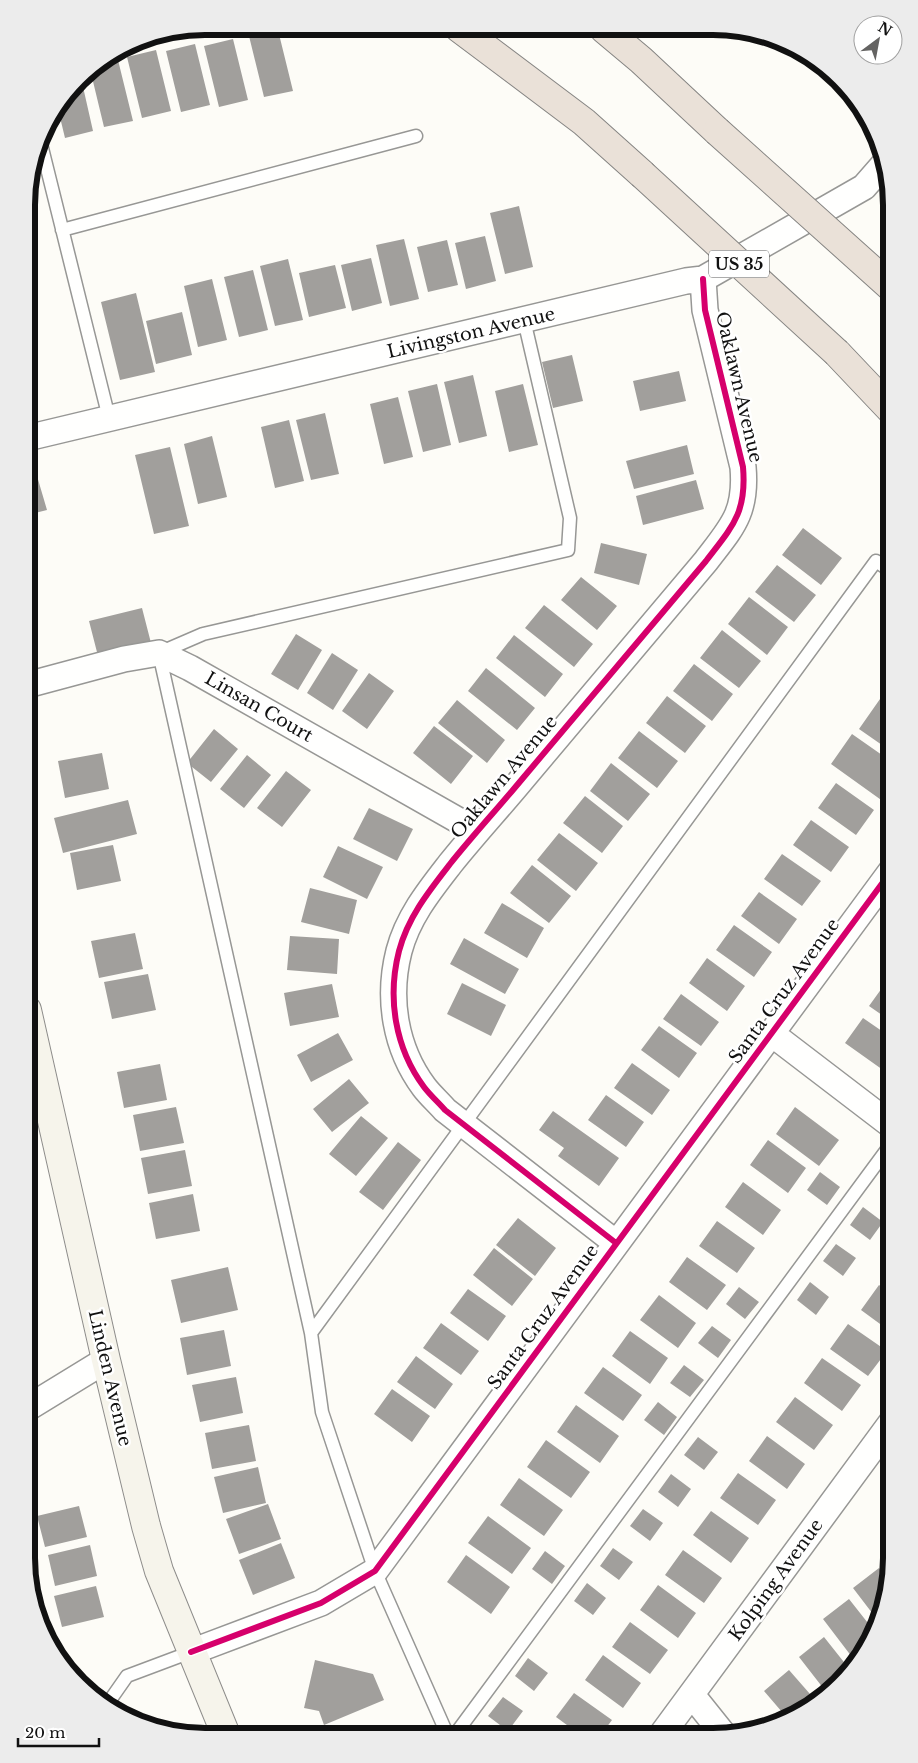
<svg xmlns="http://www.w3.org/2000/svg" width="918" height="1763" viewBox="0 0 918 1763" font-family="'Libre Baskerville',serif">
	<rect width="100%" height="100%" fill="#fdfcf7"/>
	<path fill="#a19f9c" d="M278 30 293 91 264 97 249 36Z
		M233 39 248 100 219 107 204 46Z
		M195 44 210 105 181 112 166 51Z
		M156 50 171 111 142 118 127 57Z
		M118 60 133 121 104 127 90 69 96 65Z
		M81 78 93 131 65 138 58 109Z
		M519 206 533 267 505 274 490 213Z
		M485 236 496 281 466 289 455 243Z
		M404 239 419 299 390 306 376 245Z
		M447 240 458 285 428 292 417 247Z
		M371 258 382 303 352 311 341 265Z
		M288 259 303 320 275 326 260 266Z
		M335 265 346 308 309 317 299 273Z
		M253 270 268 330 239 337 224 277Z
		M212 279 227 340 198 347 184 286Z
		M136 293 155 372 120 380 101 302Z
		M182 312 192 355 156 364 146 321Z
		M29 333 37 363 28 366V334Z
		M572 355 583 401 553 408 542 362Z
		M679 371 686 401 640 411 633 381Z
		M473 375 487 436 459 443 444 382Z
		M437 384 451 445 423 452 408 391Z
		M523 384 538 445 509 452 495 391Z
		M398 397 413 457 384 464 370 404Z
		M325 413 339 474 311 480 296 420Z
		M289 420 304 481 275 488 261 427Z
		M212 436 227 497 198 504 184 444Z
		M687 445 694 474 634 489 626 461Z
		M170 447 189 526 154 534 135 455Z
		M37 476 47 510 27 515V479Z
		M696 480 704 509 643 525 636 496Z
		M803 528 842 558 821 585 782 555Z
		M601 543 647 554 639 585 594 573Z
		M777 565 816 595 794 622 755 592Z
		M581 577 617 606 597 630 561 600Z
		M749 597 788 627 767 655 728 624Z
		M544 605 593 644 574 667 525 628Z
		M142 608 151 643 98 656 89 621Z
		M722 630 761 661 739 688 700 658Z
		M296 634 322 650 298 690 271 674Z
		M514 635 563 674 545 697 496 658Z
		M332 653 358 670 333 710 307 693Z
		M694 664 733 694 712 721 673 691Z
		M486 668 535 708 517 730 468 691Z
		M369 673 394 691 367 729 342 711Z
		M892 683V697L885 693Z
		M667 696 706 726 685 753 646 723Z
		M880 699 892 707V752L859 729Z
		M457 700 505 740 487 763 438 723Z
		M434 726 473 756 451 784 413 753Z
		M214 729 238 749 211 782 187 763Z
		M639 731 678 761 657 788 618 758Z
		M852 734 892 762V791L884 802 831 764Z
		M102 753 109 789 65 798 58 761Z
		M247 755 271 775 244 808 220 789Z
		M611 763 650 794 628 821 590 791Z
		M286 771 311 790 282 827 257 808Z
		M836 783 874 810 856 835 818 808Z
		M585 796 623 826 602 853 563 823Z
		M128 800 137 834 63 853 54 818Z
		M369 808 413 829 397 861 353 839Z
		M811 820 849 847 831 872 793 845Z
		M559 833 598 863 576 891 537 860Z
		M113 845 121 881 77 890 70 853Z
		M338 846 383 867 367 899 323 877Z
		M782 854 821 881 802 906 764 879Z
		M532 865 571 896 549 923 510 893Z
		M310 888 357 900 349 934 301 922Z
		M759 892 797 919 779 944 741 916Z
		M502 903 544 928 527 958 484 933Z
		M734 925 772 952 754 977 716 950Z
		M135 933 143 969 99 978 91 941Z
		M290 936 339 939 337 974 287 970Z
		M464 938 519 969 505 994 450 964Z
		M707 958 745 986 727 1011 689 983Z
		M148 974 156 1010 112 1019 104 982Z
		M887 981 892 985V1022L869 1006Z
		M462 983 506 1005 491 1036 447 1014Z
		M332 984 339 1017 290 1026 284 993Z
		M681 994 719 1022 701 1046 663 1019Z
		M863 1018 892 1038 891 1058 883 1070 845 1043Z
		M659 1026 697 1053 679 1078 641 1050Z
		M338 1033 353 1060 311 1082 297 1055Z
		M632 1063 670 1090 652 1115 614 1088Z
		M160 1064 167 1100 124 1108 117 1072Z
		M349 1079 369 1103 332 1132 313 1109Z
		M606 1095 644 1122 626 1147 588 1120Z
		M176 1107 184 1143 140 1151 133 1115Z
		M795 1107 839 1140 819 1166 776 1134Z
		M553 1111 619 1158 599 1186 558 1156 564 1148 539 1130Z
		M361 1116 388 1138 356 1176 329 1154Z
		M768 1140 806 1168 788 1193 750 1165Z
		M398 1142 421 1160 383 1210 359 1192Z
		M185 1150 192 1186 148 1194 141 1158Z
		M820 1172 840 1187 827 1205 807 1190Z
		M743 1182 781 1210 763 1235 725 1207Z
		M193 1194 200 1231 156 1239 149 1203Z
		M863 1207 883 1222 870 1240 850 1225Z
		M518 1218 556 1248 535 1276 496 1245Z
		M717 1221 755 1248 737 1273 699 1246Z
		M836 1244 856 1258 843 1276 823 1261Z
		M494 1248 533 1279 512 1306 473 1275Z
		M891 1256V1275L883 1268Z
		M687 1257 726 1285 707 1310 669 1282Z
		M228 1267 238 1310 181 1323 171 1280Z
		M810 1282 829 1297 816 1315 797 1300Z
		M879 1285 891 1294V1332L861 1310Z
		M739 1287 759 1302 745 1319 726 1304Z
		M468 1289 506 1316 488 1341 450 1313Z
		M659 1295 696 1323 678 1348 640 1320Z
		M27 1299 37 1343 26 1345 27 1300Z
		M441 1323 479 1351 461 1375 423 1348Z
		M848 1324 887 1351 868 1376 830 1349Z
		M712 1326 731 1340 718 1358 698 1343Z
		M224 1330 231 1366 187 1375 180 1338Z
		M630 1331 668 1358 650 1384 612 1356Z
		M416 1356 453 1384 435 1409 397 1382Z
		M822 1358 861 1385 842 1411 804 1383Z
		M684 1365 704 1380 690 1397 670 1383Z
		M603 1367 642 1395 623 1421 584 1393Z
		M236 1377 243 1413 200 1422 192 1385Z
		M392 1389 430 1416 412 1442 374 1414Z
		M795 1397 833 1425 814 1450 776 1422Z
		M658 1402 677 1417 664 1435 644 1420Z
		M576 1405 619 1436 600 1463 557 1432Z
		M249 1425 256 1461 212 1469 205 1433Z
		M767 1436 805 1464 787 1489 749 1461Z
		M698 1437 718 1452 704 1470 684 1455Z
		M546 1440 590 1472 571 1498 527 1467Z
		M258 1467 266 1503 223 1513 214 1477Z
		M738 1473 776 1500 758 1525 720 1498Z
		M671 1474 691 1489 678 1507 658 1492Z
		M519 1478 563 1510 544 1536 500 1505Z
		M268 1504 281 1539 239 1554 226 1519Z
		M79 1506 87 1537 45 1547 37 1516Z
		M643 1509 663 1523 650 1541 630 1526Z
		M711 1511 749 1538 731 1563 693 1535Z
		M488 1516 531 1548 512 1574 468 1543Z
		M891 1539V1561L881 1547Z
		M281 1543 295 1578 253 1595 239 1560Z
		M90 1545 97 1576 55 1586 48 1555Z
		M613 1548 633 1562 619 1580 600 1566Z
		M683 1550 722 1578 704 1603 665 1575Z
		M545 1551 565 1566 552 1584 532 1569Z
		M466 1555 510 1587 491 1614 447 1582Z
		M879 1568 889 1581 879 1622 853 1588Z
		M587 1583 606 1598 593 1615 574 1601Z
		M658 1585 696 1613 678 1638 640 1610Z
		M96 1586 104 1617 62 1627 54 1596Z
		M849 1599 875 1632 860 1658 855 1661 823 1619Z
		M630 1622 668 1650 650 1674 612 1647Z
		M824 1637 851 1671 827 1693 799 1657Z
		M603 1655 641 1683 623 1708 585 1680Z
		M528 1658 548 1673 534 1691 515 1676Z
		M315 1660 373 1674 384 1700 324 1725 319 1711 304 1708Z
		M789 1670 817 1702 813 1707 788 1719 764 1691Z
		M574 1693 612 1720 600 1736H582L556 1717Z
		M503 1697 523 1711 508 1731 488 1716Z
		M352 1725 356 1736H326Z"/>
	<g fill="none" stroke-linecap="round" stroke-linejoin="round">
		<g stroke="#979795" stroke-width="15">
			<path id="service" d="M40 140 109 418
				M62 230 416 136
				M311 1333 876 561 892 572
				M106 1706 127 1676 191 1652
				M448 1736 375 1571 322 1412 311 1333 159 653 203 634 568 550 570 518 524 320
				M454 1736 891 1144"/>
		</g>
		<g stroke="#979795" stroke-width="28">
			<path id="minor" d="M27 438 686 281 703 279 864 187 885 163
				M27 685 124 659 159 653 190 668 477 831
				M772 1034 891 1125
				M616 1243 445 1110C438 1102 430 1095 424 1087 395 1048 387 998 399 951 408 917 429 891 450 864 474 834 499 807 523 778 584 706 645 633 706 561 732 527 747 513 743 467L705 310 703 279
				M26 1409 106 1360
				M191 1652 321 1603 375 1571 892 870
				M692 1695 724 1735
				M660 1737 891 1423"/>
		</g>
		<g stroke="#8e8d8b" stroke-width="30">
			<path id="secondary" d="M27 1010 106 1360 146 1526 159 1571 226 1735"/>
		</g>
		<g stroke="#858482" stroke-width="30">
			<path id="motorway" d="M459 28 584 122 642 174
				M604 29 641 60 717 131
				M837 353 892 411"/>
		</g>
		<use href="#service" stroke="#fffffe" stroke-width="12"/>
		<use href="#minor" stroke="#fffffe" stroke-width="25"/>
		<use href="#secondary" stroke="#f6f4eb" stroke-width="28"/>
		<use href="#motorway" stroke="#eae1d8" stroke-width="28"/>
		<g stroke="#858482" stroke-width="30" stroke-linecap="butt">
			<path id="motorway-bridge" d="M717 131 892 288
				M642 174 837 353"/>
		</g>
		<use href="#motorway-bridge" stroke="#eae1d8" stroke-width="28"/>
		<g stroke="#fff" stroke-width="9">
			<path id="cycleway" d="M616 1243 445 1110C438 1102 430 1095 424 1087 395 1048 387 998 399 951 408 917 429 891 450 864 474 834 499 807 523 778 584 706 645 633 706 561 732 527 747 513 743 467L705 310 703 279
				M191 1652 321 1603 375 1571 892 870"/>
		</g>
		<use href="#cycleway" stroke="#d6006c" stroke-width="6"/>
	</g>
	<g text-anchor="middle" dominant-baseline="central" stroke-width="5" stroke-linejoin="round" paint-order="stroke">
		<rect fill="#fff" stroke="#585858" stroke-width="1" x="709" y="250.5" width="60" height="27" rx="4"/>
		<g font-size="16" font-weight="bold" fill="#111">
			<text x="739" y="264">US 35</text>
		</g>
		<g font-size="18" fill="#111" stroke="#fff">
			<text transform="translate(471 333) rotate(-13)">Livingston Avenue</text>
			<text transform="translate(739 387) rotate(77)">Oaklawn Avenue</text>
			<text transform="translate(259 707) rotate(30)">Linsan Court</text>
			<text transform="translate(504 777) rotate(-50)">Oaklawn Avenue</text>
			<text transform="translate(784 991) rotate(-54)">Santa Cruz Avenue</text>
			<text transform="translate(543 1317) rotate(-54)">Santa Cruz Avenue</text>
			<text transform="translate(110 1378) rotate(77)">Linden Avenue</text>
			<text transform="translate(776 1580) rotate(-54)">Kolping Avenue</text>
		</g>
	</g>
	<path d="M0 0H918V1763H0ZM205 35H713A170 170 0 0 1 883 205V1558A170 170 0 0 1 713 1728H205A170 170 0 0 1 35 1558V205A170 170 0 0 1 205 35Z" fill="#ececec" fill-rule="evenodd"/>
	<path fill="none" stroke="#111" stroke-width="6" d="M205 35H713A170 170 0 0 1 883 205V1558A170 170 0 0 1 713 1728H205A170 170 0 0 1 35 1558V205A170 170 0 0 1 205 35Z"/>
	<g transform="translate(878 40) rotate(32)"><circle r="24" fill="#ffffff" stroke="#a0a0a0"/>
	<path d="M0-4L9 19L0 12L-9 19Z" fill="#646362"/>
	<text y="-8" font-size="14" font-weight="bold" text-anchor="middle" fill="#111111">N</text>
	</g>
	<path d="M18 1738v8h81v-8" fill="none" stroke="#111111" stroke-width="2.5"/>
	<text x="25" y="1738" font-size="15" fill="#111111" stroke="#ffffff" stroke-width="4" paint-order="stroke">20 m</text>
</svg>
